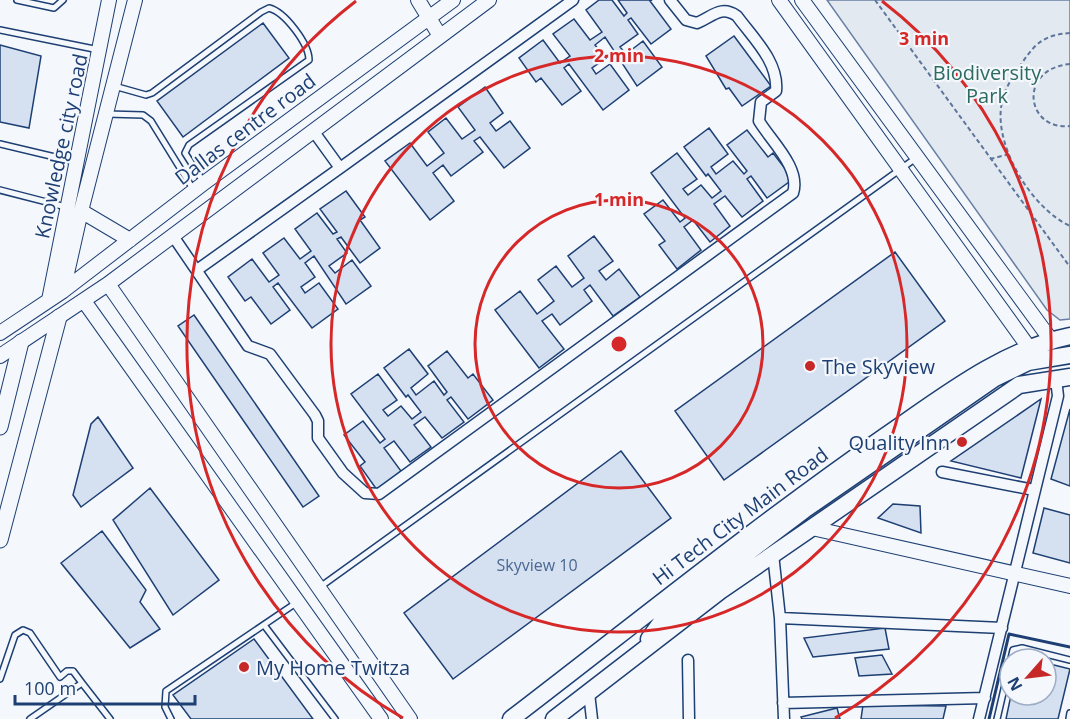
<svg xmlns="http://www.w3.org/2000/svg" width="1070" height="719" viewBox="0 0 1070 719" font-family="'Open Sans',sans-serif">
	<rect width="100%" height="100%" fill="#f4f7fb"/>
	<path fill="#e3e9f0" stroke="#687fa3" stroke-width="1.5" d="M827 0H1070V319L1060 320 1047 310Z"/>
	<path fill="#d5e0f0" stroke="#1d3f73" stroke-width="1.5" d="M599 0H612L624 16 627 13 618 0H652L650 1 671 29 651 44 631 18 628 20 638 34 620 47 626 54 643 41 662 67 637 86 605 37 595 45 606 58 592 68 596 74 610 64 629 90 603 110 569 64 564 68 581 91 562 105 541 78 536 82 519 58 543 40 560 63 570 56 553 34 574 19 590 40 602 32 586 10Z
		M263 23 289 58 183 137 157 101Z
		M734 36 771 86 742 106 729 88 726 89 706 56Z
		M0 45 41 56 29 128 0 122Z
		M485 87 503 113 490 123 496 131 510 121 530 148 504 168 480 137 474 141 483 152 451 176 443 165 433 173 454 201 430 220 385 161 410 143 427 166 444 153 428 132 446 118 462 139 475 130 458 107Z
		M709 128 728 154 711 167 716 174 733 161 744 174 747 171 727 145 747 130 768 157 773 153 793 179 767 198 751 176 747 179 763 201 742 217 725 196 714 204 730 226 710 242 693 220 684 227 701 250 677 269 659 245 665 241 644 214 663 200 680 222 685 218 651 173 677 153 697 179 683 189 688 195 701 185 712 198 721 191 708 174 706 176 684 147Z
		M346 191 365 217 360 220 380 248 360 263 341 237 337 239 347 253 329 266 335 273 352 260 371 286 346 304 314 256 305 263 315 277 301 287 305 293 319 283 338 309 312 328 278 283 273 287 290 310 271 324 251 297 245 301 228 277 252 259 269 282 279 275 263 253 284 238 300 259 311 251 295 229 317 213 333 234 337 232 320 209Z
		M594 236 613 261 599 271 606 280 619 269 640 297 613 316 590 285 584 290 592 301 560 325 552 314 542 321 564 349 539 368 495 310 520 291 537 314 554 301 538 280 556 266 572 287 584 278 568 256Z
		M895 252 945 321 724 480 675 411Z
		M194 315 319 496 303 507 178 326Z
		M409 349 428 374 411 388 416 395 434 381 444 395 447 392 428 366 447 351 468 378 473 374 493 400 468 419 451 397 447 400 464 422 442 438 425 417 414 425 431 447 410 462 394 441 384 448 401 471 377 490 360 466 365 462 344 435 363 421 380 443 385 439 351 394 378 374 397 400 383 410 388 416 401 406 412 419 421 412 408 395 406 397 384 368Z
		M1041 399 1021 478 951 461Z
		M1070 409V486L1051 479Z
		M98 417 133 468 81 507 73 495 91 424Z
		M621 451 671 518 453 679 404 613Z
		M150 488 219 580 173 615 113 520Z
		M893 504 920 506 921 533 878 518Z
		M1044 508 1070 515V563L1033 553Z
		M102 531 146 590 140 602 160 629 130 648 61 563Z
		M885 628 889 649 813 657 804 638Z
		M254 639 313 719H191L173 695Z
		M882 655 892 674 859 676 855 658Z
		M1046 663 1070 669 1058 719H1006L1011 695H1046Z
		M863 705 946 706 943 719H861Z
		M837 708 840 719H802L801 717Z"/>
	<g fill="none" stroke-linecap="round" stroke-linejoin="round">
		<g stroke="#1d3f73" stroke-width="8">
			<path id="service" d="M17 0 54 8 63 0
				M0 30 99 50
				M114 86 146 95 152 93 261 12 269 8C285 12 309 44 309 60L189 145 185 153 204 183
				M107 114 143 115 151 121 193 189
				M0 144 76 162
				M0 190 66 207
				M320 587 916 158
				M264 625 335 719
				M0 679 15 635 23 630 30 633 60 677 67 671H73L82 683
				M30 719 82 683 110 719
				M171 719 165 707 166 691 296 603
				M997 719 1013 650 1022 648 1070 660
				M1069 719 1070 713"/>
		</g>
		<g stroke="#1d3f73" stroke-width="13">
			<path id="minor" d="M314 132 340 168 573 0
				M173 236 248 346 270 354 315 415 318 421V438L343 473 365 493 379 494 793 193C801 168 771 141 759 121L761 102 776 91C779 62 753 38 737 16 721 5 713 16 697 23L686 20 670 0
				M197 270 340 168
				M942 472 1034 490
				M773 554 780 618 784 719
				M780 618 1002 628
				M688 660 689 719
				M589 693 592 719
				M783 703 985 698
				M979 719 1058 396 1056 379"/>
		</g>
		<g stroke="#1d3f73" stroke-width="16">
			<path id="tertiary" d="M418 0 440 36
				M779 0 1030 349
				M802 0 1051 340
				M81 211 130 240
				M108 284 410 719
				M63 291 81 211 135 0
				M49 300 109 0
				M84 301 381 719
				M0 333 63 291 204 183 453 0
				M0 356 108 284 489 0
				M812 528 1070 586"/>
		</g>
		<g stroke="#1d3f73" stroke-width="17">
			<path id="secondary" d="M0 427 21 342
				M0 540 59 317"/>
		</g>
		<g stroke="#1d3f73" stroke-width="19">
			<path id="primary" d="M649 639 668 613 804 510 995 378 1028 362 1070 355
				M511 719C635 624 756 526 884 437 941 398 1001 350 1070 336
				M554 719 720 591 1019 385 1070 377"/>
		</g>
		<path stroke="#5e769c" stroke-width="2" stroke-dasharray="4.5 3" stroke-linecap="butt" d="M875 0 1070 267
			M1070 33C1045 35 1036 42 1022 63 1012 77 1003 91 1001 108 996 150 1033 209 1070 226
			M1070 64C1017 69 1026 131 1070 126
			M1016 72 1036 84
			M990 159 1010 154"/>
		<use href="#service" stroke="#f4f7fb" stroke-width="5"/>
		<use href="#minor" stroke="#f4f7fb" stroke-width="10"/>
		<use href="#tertiary" stroke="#f4f7fb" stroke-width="14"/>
		<use href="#secondary" stroke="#f4f7fb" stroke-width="15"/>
		<use href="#primary" stroke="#f4f7fb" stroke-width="16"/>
		<path stroke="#1d3f73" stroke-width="3" d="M989 719 1009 634 1070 647"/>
	</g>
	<g fill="none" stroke="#d62828" stroke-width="3">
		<circle cx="619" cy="344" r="144"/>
		<circle cx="619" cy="344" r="288"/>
		<path d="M403 718A432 432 0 0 1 356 1M882 1A432 432 0 0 1 835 718"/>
	</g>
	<g fill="#c62828" stroke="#f4f7fb" stroke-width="2">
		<circle cx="810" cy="366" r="6"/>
		<circle cx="962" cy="442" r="6"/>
		<circle cx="244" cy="667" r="6"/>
	</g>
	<g text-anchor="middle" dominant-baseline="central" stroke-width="4.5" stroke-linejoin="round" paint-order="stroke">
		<g font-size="16" fill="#4b6792">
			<text x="537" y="565">Skyview 10</text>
		</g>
		<g font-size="20" fill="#2c6c60" stroke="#f4f7fb">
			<text x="987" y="72">Biodiversity<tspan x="987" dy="23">Park</tspan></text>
		</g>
		<g font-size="20" fill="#1d3f73" stroke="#f4f7fb">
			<text transform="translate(245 129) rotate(-37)">Dallas centre road</text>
			<text transform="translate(61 146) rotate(-78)">Knowledge city road</text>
			<text transform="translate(740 516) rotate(-37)">Hi Tech City Main Road</text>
		</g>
		<g font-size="20" fill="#1d3f73" stroke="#f4f7fb" text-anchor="start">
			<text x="822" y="366">The Skyview</text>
			<text x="950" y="442" text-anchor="end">Quality Inn</text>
			<text x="256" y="667">My Home Twitza</text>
		</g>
	</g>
	<circle cx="619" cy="344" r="9" fill="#d62828" stroke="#f4f7fb" stroke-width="3"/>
	<g font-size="18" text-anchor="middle" font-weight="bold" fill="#d62828" stroke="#f4f7fb" stroke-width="4.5" stroke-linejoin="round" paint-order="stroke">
		<text x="924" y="45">3 min</text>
		<text x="619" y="62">2 min</text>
		<text x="619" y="206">1 min</text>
	</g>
	<g transform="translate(1028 677) rotate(242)"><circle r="28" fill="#f4f7fb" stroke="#9eadc5" stroke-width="1.5"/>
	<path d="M0-4.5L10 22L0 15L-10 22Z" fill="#c62828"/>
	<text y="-9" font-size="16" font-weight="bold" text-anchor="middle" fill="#1d3f73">N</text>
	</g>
	<path d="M15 695v9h180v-9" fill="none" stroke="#1d3f73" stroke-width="3"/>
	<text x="24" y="695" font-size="18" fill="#1d3f73" stroke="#f4f7fb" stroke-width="4.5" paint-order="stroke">100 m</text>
</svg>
